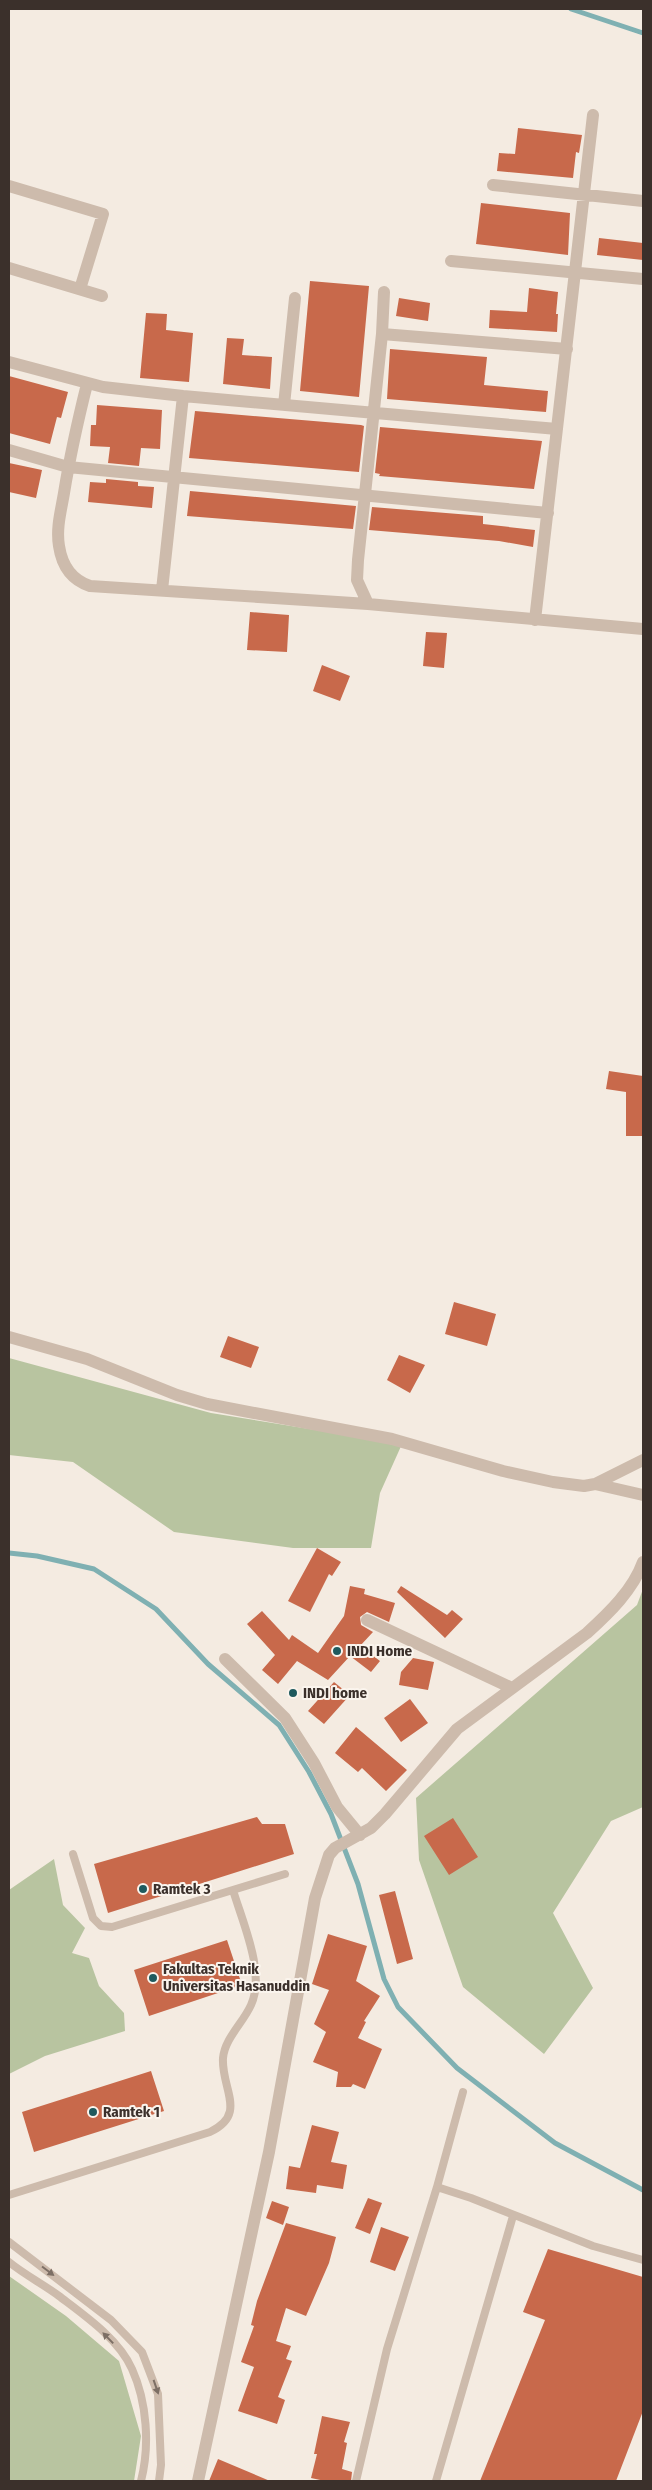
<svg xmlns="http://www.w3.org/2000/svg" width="652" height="2490" viewBox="0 0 652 2490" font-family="'Fira Sans Condensed',sans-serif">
	<rect width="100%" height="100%" fill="#f4ebe1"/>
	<path fill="#b8c4a0" d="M9 1358 211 1413 402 1444 380 1493 371 1548H293L174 1532 73 1462 9 1455Z
		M643 1589V1807L611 1821 553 1913 593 1988 544 2054 463 1987 419 1860 416 1798 637 1605Z
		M54 1859 63 1905 85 1928 72 1953 89 1958 99 1986 124 2013 125 2031 45 2056 9 2074V1890Z
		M9 2276 66 2316 119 2361 141 2436 134 2481H9Z"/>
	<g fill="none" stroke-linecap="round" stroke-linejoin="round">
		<path stroke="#7fb0b2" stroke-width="5" d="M571 9 643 33
			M9 1553 37 1556 94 1569 156 1609 208 1664 279 1725 309 1772 331 1814 358 1884 384 1979 398 2007 457 2068 555 2143 643 2190"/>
	</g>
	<path fill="#c8694b" d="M518 128 582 135 579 153 576 152 573 178 497 171 499 153 515 154Z
		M481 203 570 213 568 255 476 244Z
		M599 238 643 243V260L597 255Z
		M310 281 369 286 359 397 300 391Z
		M529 288 558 292 556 314H558L557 332 489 328 490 310 527 312Z
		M399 298 430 303 428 321 396 316Z
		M146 313 167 314 166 330 193 333 189 382 140 378Z
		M227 338 244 339 242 355 272 357 270 389 223 384Z
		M390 349 487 357 484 385 548 391 546 412 387 399Z
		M9 376 68 392 61 418 57 417 50 444 9 433Z
		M97 405 162 410 160 449 141 448 139 466 108 463 110 447 90 446 91 425H96Z
		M195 411 361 425 364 426 359 472 189 458Z
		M380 427 542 441 534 489 379 476 380 474 375 473Z
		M9 463 42 470 36 498 9 492Z
		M106 479 138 482V486L154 487 152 508 88 502 90 482 106 483Z
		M190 491 356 506 353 529 187 516Z
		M372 507 483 516V524L535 530 533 547 499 541 369 530Z
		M250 612 289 615 287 652 247 650Z
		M426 632 447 633 444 668 423 666Z
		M322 665 350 676 340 701 313 691Z
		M609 1071 643 1076V1136H626V1092L606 1089Z
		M454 1302 496 1314 487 1346 445 1334Z
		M228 1336 259 1347 251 1368 220 1357Z
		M399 1355 425 1365 410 1393 387 1380Z
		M317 1548 341 1562 332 1576 329 1574 310 1612 288 1601Z
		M350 1586 365 1589 364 1594 395 1603 389 1622 367 1612 360 1617 361 1625 373 1632 360 1646 380 1661 371 1672 350 1656 328 1680 297 1661 278 1684 262 1670 275 1655 247 1624 262 1611 289 1640 292 1635 318 1653 344 1616Z
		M401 1586 447 1615 452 1610 463 1619 445 1638 397 1592Z
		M413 1658 434 1662 428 1690 399 1685 401 1672Z
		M334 1682 350 1695 324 1724 308 1711Z
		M410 1699 428 1723 401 1742 384 1718Z
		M356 1727 407 1770 386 1791 362 1768 358 1772 335 1753Z
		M257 1817 262 1824H285L294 1854 108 1913 94 1864Z
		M453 1818 478 1857 449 1875 424 1836Z
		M395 1891 413 1959 397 1964 379 1895Z
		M328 1934 367 1946 356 1981 380 1996 364 2021 366 2022 358 2038 382 2049 365 2089 353 2084 351 2087H336L338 2072 313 2062 326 2032 314 2024 329 1990 312 1984Z
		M227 1940 242 1985 149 2016 134 1970Z
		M151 2071 164 2111 34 2152 22 2112Z
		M312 2125 339 2132 331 2162 347 2165 343 2189 317 2185 316 2193 286 2189 289 2166 300 2168Z
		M368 2198 382 2203 370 2234 355 2228Z
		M272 2201 289 2207 283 2225 266 2218Z
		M286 2223 336 2237 329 2263 306 2316 286 2308 276 2341 291 2346 286 2359 292 2361 278 2397 285 2400 277 2424 238 2411 254 2367 241 2362 254 2326 251 2325 257 2301Z
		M381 2227 409 2237 395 2271 370 2262Z
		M548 2249 643 2277V2411L616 2481H480L545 2320 523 2312Z
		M322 2416 350 2422 344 2442 347 2443 342 2469 352 2472 351 2481H325L311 2478 317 2454H314Z
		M218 2459 270 2481H209Z"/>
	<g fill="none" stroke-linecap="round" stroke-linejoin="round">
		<path stroke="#cdbbac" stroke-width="8" d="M73 1854 93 1918 101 1926 112 1927 285 1874
			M437 2187 463 2092
			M9 2195 210 2132C248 2114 221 2089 223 2058 225 2038 243 2023 251 2005 266 1973 242 1921 233 1890
			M9 2242 111 2320 142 2352 158 2394 161 2465 159 2481
			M9 2262C25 2275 43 2284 59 2296 84 2315 119 2339 132 2369 147 2402 150 2446 141 2481
			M356 2481 387 2349 437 2187 471 2198 593 2246 643 2260
			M436 2481 513 2216"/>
		<path stroke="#cdbbac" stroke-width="12" d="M493 185 643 201
			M9 186 103 214 80 289
			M451 261 643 279
			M9 268 102 296
			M382 334 567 349
			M9 362 103 387 183 396 557 429
			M87 384C78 420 70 456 64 493 61 511 56 528 59 546 62 566 72 580 90 586L368 604 643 629
			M284 405 295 298
			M9 450 68 467 548 513
			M162 590 183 396
			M368 604 357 580 358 560 382 334 384 292
			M535 620 593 115
			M9 1337 87 1359 177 1395 207 1404 392 1439 503 1471 553 1482 584 1486 595 1484 643 1495
			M595 1484 643 1460
			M367 1620 512 1688
			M225 1659 285 1718 314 1763 337 1807 360 1835
			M198 2481 269 2152 315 1898 329 1855 335 1848 371 1828 385 1814 457 1729 587 1633C609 1613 633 1590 643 1562"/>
	</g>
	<defs><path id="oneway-solid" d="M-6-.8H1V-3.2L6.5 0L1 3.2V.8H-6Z" transform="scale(1.25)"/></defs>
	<g fill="#7d6f65">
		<use href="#oneway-solid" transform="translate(48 2271) rotate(37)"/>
		<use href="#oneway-solid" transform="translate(108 2338) rotate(-134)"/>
		<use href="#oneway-solid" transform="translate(156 2387) rotate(71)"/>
	</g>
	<g fill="#1f5a5e" stroke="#fbf5ee" stroke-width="2">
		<circle cx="337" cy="1651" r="5"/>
		<circle cx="293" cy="1693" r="5"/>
		<circle cx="143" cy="1889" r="5"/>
		<circle cx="153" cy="1978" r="5"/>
		<circle cx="93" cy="2112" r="5"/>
	</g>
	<g text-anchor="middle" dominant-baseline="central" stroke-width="4" stroke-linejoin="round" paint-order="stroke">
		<g font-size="15" font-weight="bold" fill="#3b302b" stroke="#fbf5ee" text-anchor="start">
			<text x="347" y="1651">INDI Home</text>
			<text x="303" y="1693">INDI home</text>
			<text x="153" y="1889">Ramtek 3</text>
			<text x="163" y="1969">Fakultas Teknik<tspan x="163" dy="17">Universitas Hasanuddin</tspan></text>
			<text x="103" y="2112">Ramtek 1</text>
		</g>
	</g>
	<rect width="652" height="2490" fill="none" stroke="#3b302b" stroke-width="20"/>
</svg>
